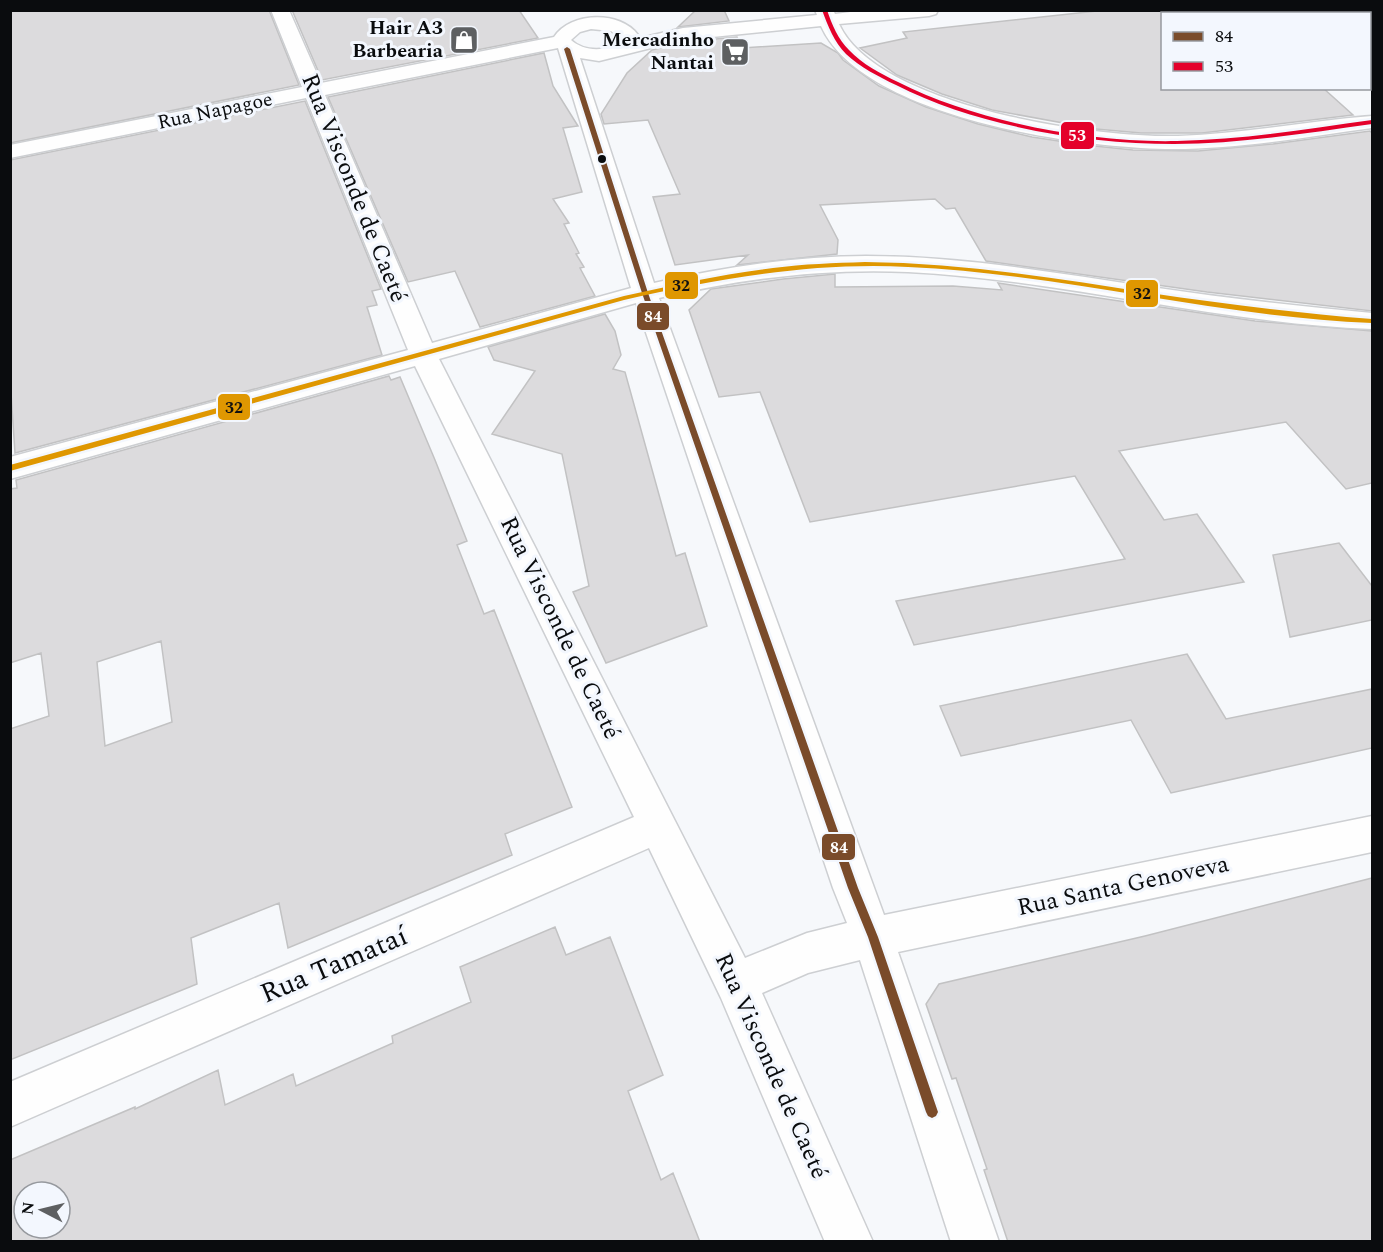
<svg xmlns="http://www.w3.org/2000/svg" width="1383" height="1252" viewBox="0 0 1383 1252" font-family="Spectral,serif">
	<rect width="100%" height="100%" fill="#f6f8fb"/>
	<path fill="#dcdbdd" stroke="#c2c2c3" stroke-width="1.5" fill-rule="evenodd" d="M10 10H269L299 85 10 143Z
		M292 10H519L538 38 322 80Z
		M696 10H724L729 21 678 27Z
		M1106 10H1162V88H1323L1353 115 1202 133H1141L1096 129 992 110 942 94 897 75 860 48 907 38 903 32Z
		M737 37 742 48 821 43 838 53 843 60 879 86 926 107 978 124 1032 137 1085 145 1133 150 1198 151 1273 144 1370 131 1372 133V311L1207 292 986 261 955 208 946 209 935 199 820 205 838 240 837 254 737 265 748 255 675 265 653 197 680 194 648 120 604 124 601 114 627 73 652 50 683 42Z
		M544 53 553 86 578 126 563 128 582 192 553 199 569 223 564 224 579 253 576 254 584 267 580 268 595 296 480 327 455 271 408 282 328 97Z
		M305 101 381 289 372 291 377 305 367 307 382 355 15 453 10 378V160Z
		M835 274V287L953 286 1002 290 998 283 1255 321 1372 331V483L1346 489 1286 422 1119 451 1164 520 1197 514 1244 582 914 645 896 601 1125 559 1075 476 810 522 760 392 719 397 689 310 711 289 783 279Z
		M605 314 615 331 621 355 613 369 625 372 676 556 685 553 707 626 606 663 573 592 589 586 562 454 492 434 535 371 494 360 488 347Z
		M389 376 391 380 400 377 435 460 467 541 457 545 484 614 494 610 572 807 505 834 512 855 288 948 279 903 191 938 197 984 10 1060V729L49 716 41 653 10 663V489L17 488 16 480ZM161 641 172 722 105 746 97 662Z
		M1339 543 1372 586V620L1290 637 1273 555Z
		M1187 654 1226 719 1372 689V748L1171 793 1131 720 961 756 940 706Z
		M1372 878V1242H1008L984 1170 987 1169 956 1078 952 1079 926 1004 939 984 1145 936Z
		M555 927 566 955 610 937 663 1075 628 1091 661 1180 673 1173 700 1242H10V1160L135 1107V1109L218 1070 225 1105 293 1074 296 1086 393 1043 392 1036 471 1002 460 967ZM24 1192H60V1228H24Z"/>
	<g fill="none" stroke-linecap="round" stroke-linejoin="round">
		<g stroke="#cdcfd2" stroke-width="3">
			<path id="minor" d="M271 10H289L321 83 554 37C570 12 620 10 638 35L636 39 683 28 817 15 815 10H833L835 14 866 10H938L936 14 929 16 839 24C877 107 1095 138 1178 136 1243 134 1307 121 1372 116V128C1306 137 1240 149 1173 149 1082 149 862 118 821 26L683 40 599 61 580 58 654 283C724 267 795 256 866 256 962 256 1056 273 1151 287 1225 298 1298 306 1372 313V329C1216 323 1064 280 908 272 824 268 740 279 659 298L884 915 1372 816V852L898 952 999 1242H951L860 960 808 973 762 993 873 1242H825L721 998 649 848 10 1127V1082L634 817 415 366 10 479V457L408 350 306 98 10 158V145L302 87ZM591 29 611 31 618 36C611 55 583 51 571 40L580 32ZM558 48 631 288 432 343 325 95ZM636 303 833 888 847 923 807 933 745 958 439 359Z"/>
		</g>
		<use href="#minor" fill="#fefefe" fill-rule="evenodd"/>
		<g stroke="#f3f7fe" stroke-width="5">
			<path id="bus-1" d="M567 47 570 49 648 293 858 888 878 937 938 1112 936 1116 932 1118 928 1116 926 1112 868 937 848 888 642 293 564 49Z"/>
		</g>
		<g stroke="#f3f7fe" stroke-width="5">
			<path id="bus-2" d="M822 10H827C832 25 838 39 849 50 862 64 881 74 898 82 977 122 1089 143 1177 141 1243 140 1307 129 1372 120V124C1307 133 1240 144 1174 144 1084 144 976 126 896 85 879 77 860 67 846 54 834 42 828 26 822 10Z"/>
		</g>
		<g stroke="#f3f7fe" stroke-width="5">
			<path id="bus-3" d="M865 262C961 263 1055 278 1150 293 1224 304 1298 313 1372 319V323C1216 317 1064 274 908 267 811 262 717 279 624 300L10 471V465L624 296C673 285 723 274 773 268 804 264 834 263 865 262Z"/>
		</g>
		<use href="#bus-1" fill="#7a4b2a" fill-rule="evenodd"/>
		<use href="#bus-2" fill="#e4002b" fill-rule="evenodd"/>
		<use href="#bus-3" fill="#df9701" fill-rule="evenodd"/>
	</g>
	<defs>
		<g id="shop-square" transform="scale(1.5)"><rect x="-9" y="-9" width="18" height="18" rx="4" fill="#5d5f61" stroke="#f3f7fe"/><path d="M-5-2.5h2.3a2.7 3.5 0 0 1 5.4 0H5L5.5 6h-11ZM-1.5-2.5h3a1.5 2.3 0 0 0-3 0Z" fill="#fff"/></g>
		<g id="supermarket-square" transform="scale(1.5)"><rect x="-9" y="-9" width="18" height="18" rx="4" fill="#5d5f61" stroke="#f3f7fe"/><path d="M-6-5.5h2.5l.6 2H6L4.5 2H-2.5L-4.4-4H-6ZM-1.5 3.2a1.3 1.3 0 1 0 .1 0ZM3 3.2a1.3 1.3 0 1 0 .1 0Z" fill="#fff"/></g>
	</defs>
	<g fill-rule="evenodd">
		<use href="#shop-square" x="464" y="40"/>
		<use href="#supermarket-square" x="735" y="52"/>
	</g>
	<circle fill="#0a0c0e" stroke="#f3f7fe" stroke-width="2" cx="602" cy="159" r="5"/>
	<g text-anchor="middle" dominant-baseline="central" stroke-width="6" stroke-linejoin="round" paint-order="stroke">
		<g font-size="20" font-weight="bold" fill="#0a0c0e" stroke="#f3f7fe" text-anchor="end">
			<text x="443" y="28">Hair A3<tspan x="443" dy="23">Barbearia</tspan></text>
			<text x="714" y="40">Mercadinho<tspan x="714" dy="23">Nantai</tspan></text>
		</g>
		<g font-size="20" fill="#0a0c0e" stroke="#f3f7fe">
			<text transform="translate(215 111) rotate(-12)">Rua Napagoe</text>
		</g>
		<g font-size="24" fill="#0a0c0e" stroke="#f3f7fe">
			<text transform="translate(354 188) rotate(68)">Rua Visconde de Caeté</text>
			<text transform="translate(560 628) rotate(64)">Rua Visconde de Caeté</text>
			<text transform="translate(1123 886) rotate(-12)">Rua Santa Genoveva</text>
			<text transform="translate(771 1066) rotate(66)">Rua Visconde de Caeté</text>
		</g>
		<g font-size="28" fill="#0a0c0e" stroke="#f3f7fe">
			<text transform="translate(334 965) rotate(-23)">Rua Tamataí</text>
		</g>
	</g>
	<g stroke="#f3f7fe" stroke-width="2">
		<rect x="1060" y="121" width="35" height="29" rx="6" fill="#e4002b"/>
		<rect x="664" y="271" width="35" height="29" rx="6" fill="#df9701"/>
		<rect x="1125" y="279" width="34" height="29" rx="6" fill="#df9701"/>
		<rect x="636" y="302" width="34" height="29" rx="6" fill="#7a4b2a"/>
		<rect x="217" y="393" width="34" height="28" rx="6" fill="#df9701"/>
		<rect x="821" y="833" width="35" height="28" rx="6" fill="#7a4b2a"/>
	</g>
	<g font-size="16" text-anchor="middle" font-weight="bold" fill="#fff">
		<text x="1077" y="141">53</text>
		<text x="653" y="322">84</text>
		<text x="839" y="853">84</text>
	</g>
	<g font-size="16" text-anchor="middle" font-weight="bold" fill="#111">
		<text x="681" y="291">32</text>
		<text x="1142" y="299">32</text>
		<text x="234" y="413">32</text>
	</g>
	<rect width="1383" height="1252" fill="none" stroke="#0a0c0e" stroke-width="24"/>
	<rect x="1161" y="12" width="210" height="78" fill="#f3f7fe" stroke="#96999e" stroke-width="1.5"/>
	<rect x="1173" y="32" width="30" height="9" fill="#7a4b2a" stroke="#96999e" stroke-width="1.5"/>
	<text x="1215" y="42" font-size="18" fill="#0a0c0e">84</text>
	<rect x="1173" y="62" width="30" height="9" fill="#e4002b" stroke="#96999e" stroke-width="1.5"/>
	<text x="1215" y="72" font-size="18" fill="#0a0c0e">53</text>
	<g transform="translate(42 1210) rotate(277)"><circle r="28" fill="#f3f7fe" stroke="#96999e" stroke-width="1.5"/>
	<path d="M0-4.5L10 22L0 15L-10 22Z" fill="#5d5f61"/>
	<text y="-9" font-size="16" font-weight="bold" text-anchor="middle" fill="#0a0c0e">N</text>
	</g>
</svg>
